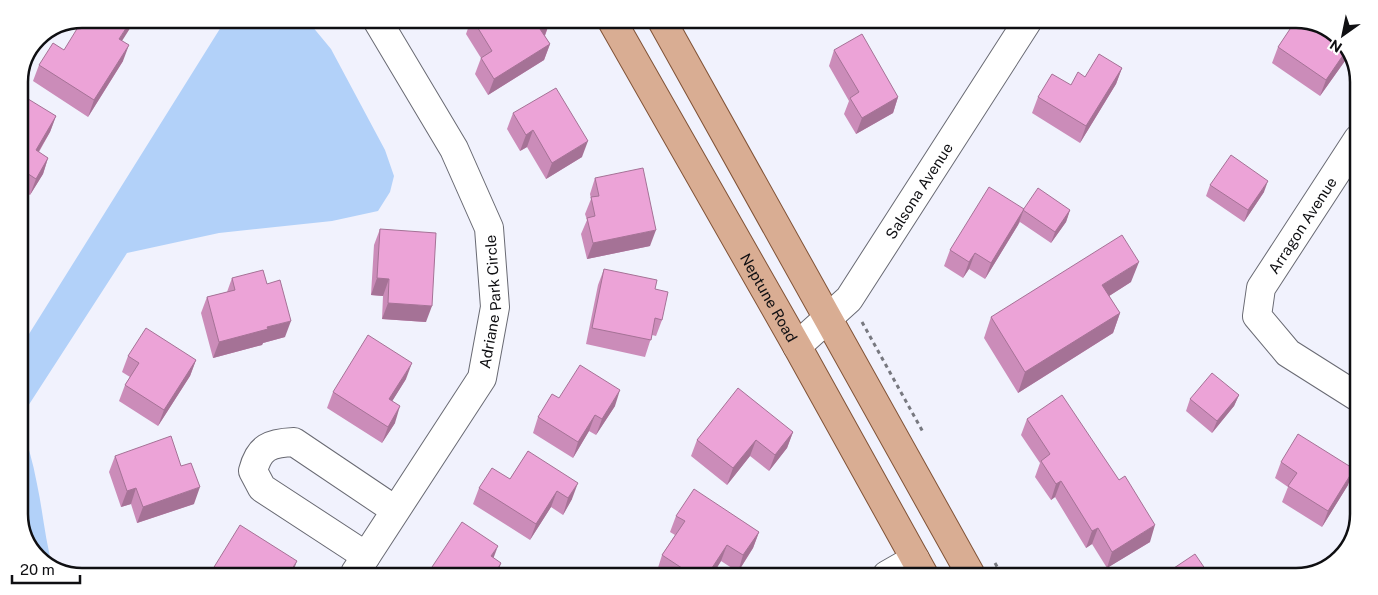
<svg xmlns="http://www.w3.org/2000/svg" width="1378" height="595" viewBox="0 0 1378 595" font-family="'Public Sans',sans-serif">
	<rect width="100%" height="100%" fill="#f1f2fd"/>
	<path fill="#b2d1f9" d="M226 19 307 20 331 49 385 150 394 176 390 192 378 211 332 221 219 233 127 253 19 420C27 441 33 462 37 484 43 512 45 540 53 568L32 551 19 518V350Z"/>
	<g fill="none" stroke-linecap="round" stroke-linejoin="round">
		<g stroke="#696a73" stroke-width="30">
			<g id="minor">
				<path id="s1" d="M797 346 849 299 1027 22"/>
				<path id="s2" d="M1356 396 1288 353 1257 316 1261 288 1358 139"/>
				<path d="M366 556 262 488 253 471C259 447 270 443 294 442L395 510"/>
				<path id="s3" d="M355 573 482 378 495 307 489 228 454 149 377 20"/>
				<path d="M887 575 915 559"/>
			</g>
		</g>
		<g stroke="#815337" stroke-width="30">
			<g id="major">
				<path id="s4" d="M612 21 797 346 924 575"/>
				<path d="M662 21 971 575"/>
			</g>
		</g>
		<path stroke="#77787f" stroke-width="3" stroke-dasharray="4 4" stroke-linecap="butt" d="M862 322 923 432
			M995 563 1002 575"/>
		<use href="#minor" stroke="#fff" stroke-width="28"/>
		<use href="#major" stroke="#d9ad93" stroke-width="28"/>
	</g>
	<path fill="#cb8cb9" d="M471 20H547L549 24 545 36 550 44 544 60 488 95 475 74 481 58 466 34Z
		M122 41 123 61 88 117 33 81 39 65 64 50Z
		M1346 44 1349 51 1347 58 1320 96 1272 63 1278 47Z
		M834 50 898 97 893 113 856 134 844 114 849 101 829 66Z
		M1122 68 1116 84 1080 143 1032 113 1038 97 1071 85 1085 77Z
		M19 96 56 116 50 132 39 152 48 158 43 174 30 195 19 188Z
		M513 113 582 157 546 179 527 147 520 151 507 129Z
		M595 178 650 246 587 259 581 234 587 220 585 214 591 199 590 194Z
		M1210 185 1264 192 1244 222 1206 196Z
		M1024 209 1070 210 1066 222 1051 243 1020 222 1018 225 985 279 969 269 963 278 944 266 950 250Z
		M380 229 426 322 382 319 383 296 371 295 374 245Z
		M604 269 655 289 662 320 656 336 652 335 645 357 586 344 598 285Z
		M232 278 285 337 263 343 262 345 213 358 201 313 207 297 227 292Z
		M1131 282 1109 296 1120 313 1113 333 1018 393 984 338 991 317Z
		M128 356 196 360 190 376 158 426 119 401 125 385 130 377 122 372Z
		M406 379 392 401 395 423 382 443 327 408 333 392Z
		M1239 395 1234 406 1212 433 1186 411 1190 399Z
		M559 398 615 406 596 435 589 431 573 458 533 433 538 417Z
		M1027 419 1150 542 1107 568 1092 544 1086 548 1055 497 1051 500 1035 477 1040 463 1021 435Z
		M793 432 787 448 769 471 750 456 727 485 691 456 697 440Z
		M528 451 572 499 563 515 551 507 530 540 473 504 479 488 510 479Z
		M115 456 194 504 137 523 131 504 121 507 109 472Z
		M1281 462 1348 485 1322 527 1282 502 1288 487 1275 478Z
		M676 516 759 532 753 548 738 572 721 561 713 574H661L657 571 662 555 675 535 670 532Z
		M1355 537 1336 561 1339 551Z"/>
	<path fill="#a57296" d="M132 19H136L113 55 119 39Z
		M549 24 543 40 540 29Z
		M550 44 544 60 488 95 494 79Z
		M129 45 123 61 88 117 94 100Z
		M1348 48 1349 51 1347 58 1320 96 1326 80Z
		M1122 68 1116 84 1080 143 1086 126Z
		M898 97 893 113 856 134 862 118Z
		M56 116 50 132 30 166 36 150Z
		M533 130 527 147 520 151 526 135Z
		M588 141 582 157 546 179 552 163Z
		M48 158 43 174 30 195 36 179Z
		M1268 181 1264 192 1244 222 1248 210Z
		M1024 209 1018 225 985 279 991 263Z
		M1070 210 1066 222 1051 243 1055 232Z
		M656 230 650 246 587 259 593 243Z
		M975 253 969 269 963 278 969 262Z
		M1139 262 1131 282 1095 305 1102 285Z
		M377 278 389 279 383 296 371 295Z
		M388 303 432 306 426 322 382 319Z
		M1120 313 1113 333 1018 393 1025 372Z
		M291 321 285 337 263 343 262 345 213 358 219 342 267 327Z
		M196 360 190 376 158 426 164 410Z
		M412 363 406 379 383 416 389 399Z
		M620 390 615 406 596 435 602 419Z
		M1239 395 1234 406 1212 433 1217 421Z
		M400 406 395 423 382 443 388 427Z
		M595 415 589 431 573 458 578 442Z
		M793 432 787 448 769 471 775 455Z
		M756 440 750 456 727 485 733 468Z
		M1354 469 1348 485 1322 527 1328 511Z
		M1061 481 1055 497 1051 500 1056 484Z
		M578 483 572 499 563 515 568 498Z
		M200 487 194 504 137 523 143 507Z
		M136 488 131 504 121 507 127 491Z
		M557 491 551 507 530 540 536 524Z
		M1155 525 1150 542 1107 568 1112 552Z
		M1098 528 1092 544 1086 548 1092 531Z
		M759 532 753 548 738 572 743 555Z
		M727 545 721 561 713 574H708Z
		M498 546 492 562 491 556Z
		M297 561 293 572H290Z
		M501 563 498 573H495Z"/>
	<path fill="#eca3d7" stroke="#a57296" d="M83 19H132L119 39 129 45 94 100 39 65 53 43 64 50Z
		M473 20H547L549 24 540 29 550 44 494 79 481 58 492 51Z
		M1294 23H1320L1346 44 1348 48 1326 80 1278 47Z
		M862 34 898 97 862 118 850 98 859 92 834 50Z
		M1099 54 1122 68 1086 126 1038 97 1052 74 1071 85 1078 72 1085 77Z
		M556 88 588 141 552 163 533 130 526 135 513 113Z
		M20 94 56 116 36 150 48 158 36 179 19 168V96Z
		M1231 155 1268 181 1248 210 1210 185Z
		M643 168 656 230 593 243 587 218 595 216 591 197 599 196 595 178Z
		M989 187 1024 209 991 263 975 253 969 262 950 250Z
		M1038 188 1070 210 1055 232 1023 210Z
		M380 229 436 233 432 306 388 303 389 279 377 278Z
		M1122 235 1139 262 1102 285 1120 313 1025 372 991 317Z
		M604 269 657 280 655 289 668 292 662 320 655 318 651 340 592 328Z
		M263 270 267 284 280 280 291 321 267 327 268 329 219 342 207 297 235 290 232 278Z
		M146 328 196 360 164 410 125 385 139 363 128 356Z
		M368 335 412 363 389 399 400 406 388 427 333 392Z
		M580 365 620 390 602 419 595 415 578 442 538 417 552 394 559 398Z
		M1212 373 1239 395 1217 421 1190 399Z
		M738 388 793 432 775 455 756 440 733 468 697 440Z
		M1062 395 1119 480 1125 476 1155 525 1112 552 1098 528 1092 531 1061 481 1056 484 1041 461 1050 454 1027 419Z
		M1298 434 1354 469 1328 511 1288 486 1297 473 1281 462Z
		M171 436 181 466 191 463 200 487 143 507 136 488 127 491 115 456Z
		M528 451 578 483 568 498 557 491 536 524 479 488 492 468 510 479Z
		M694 489 759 532 743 555 727 545 708 574H691L662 555 685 521 676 516Z
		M462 522 498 546 491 556 501 563 495 573H428Z
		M240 525 297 561 290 572H211Z
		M1355 526V537L1342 553 1339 551Z
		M1195 554 1210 576H1162Z"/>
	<g text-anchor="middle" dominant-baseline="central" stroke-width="4" stroke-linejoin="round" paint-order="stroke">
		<g font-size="15" fill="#0f0f12" stroke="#fff">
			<text stroke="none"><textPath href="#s1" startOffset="199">Salsona Avenue</textPath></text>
			<text stroke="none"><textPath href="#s2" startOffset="232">Arragon Avenue</textPath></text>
			<text stroke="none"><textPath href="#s4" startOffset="318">Neptune Road</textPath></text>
			<text stroke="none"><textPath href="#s3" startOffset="310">Adriane Park Circle</textPath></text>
		</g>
	</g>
	<path d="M0 0H1378V595H0ZM82 28H1296A54 54 0 0 1 1350 82V514A54 54 0 0 1 1296 568H82A54 54 0 0 1 28 514V82A54 54 0 0 1 82 28Z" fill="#fff" fill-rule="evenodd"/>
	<path fill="none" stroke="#0f0f12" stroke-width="2.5" d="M82 28H1296A54 54 0 0 1 1350 82V514A54 54 0 0 1 1296 568H82A54 54 0 0 1 28 514V82A54 54 0 0 1 82 28Z"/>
	<g transform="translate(1343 35) rotate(213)" stroke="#ffffff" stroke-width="4" paint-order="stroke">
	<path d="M0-4L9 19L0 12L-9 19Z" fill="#0f0f12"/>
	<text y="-8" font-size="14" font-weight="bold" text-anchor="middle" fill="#0f0f12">N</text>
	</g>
	<path d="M12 575v8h68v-8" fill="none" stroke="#0f0f12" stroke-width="2.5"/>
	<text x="20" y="575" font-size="15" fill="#0f0f12" stroke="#ffffff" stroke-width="4" paint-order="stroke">20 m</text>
</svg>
